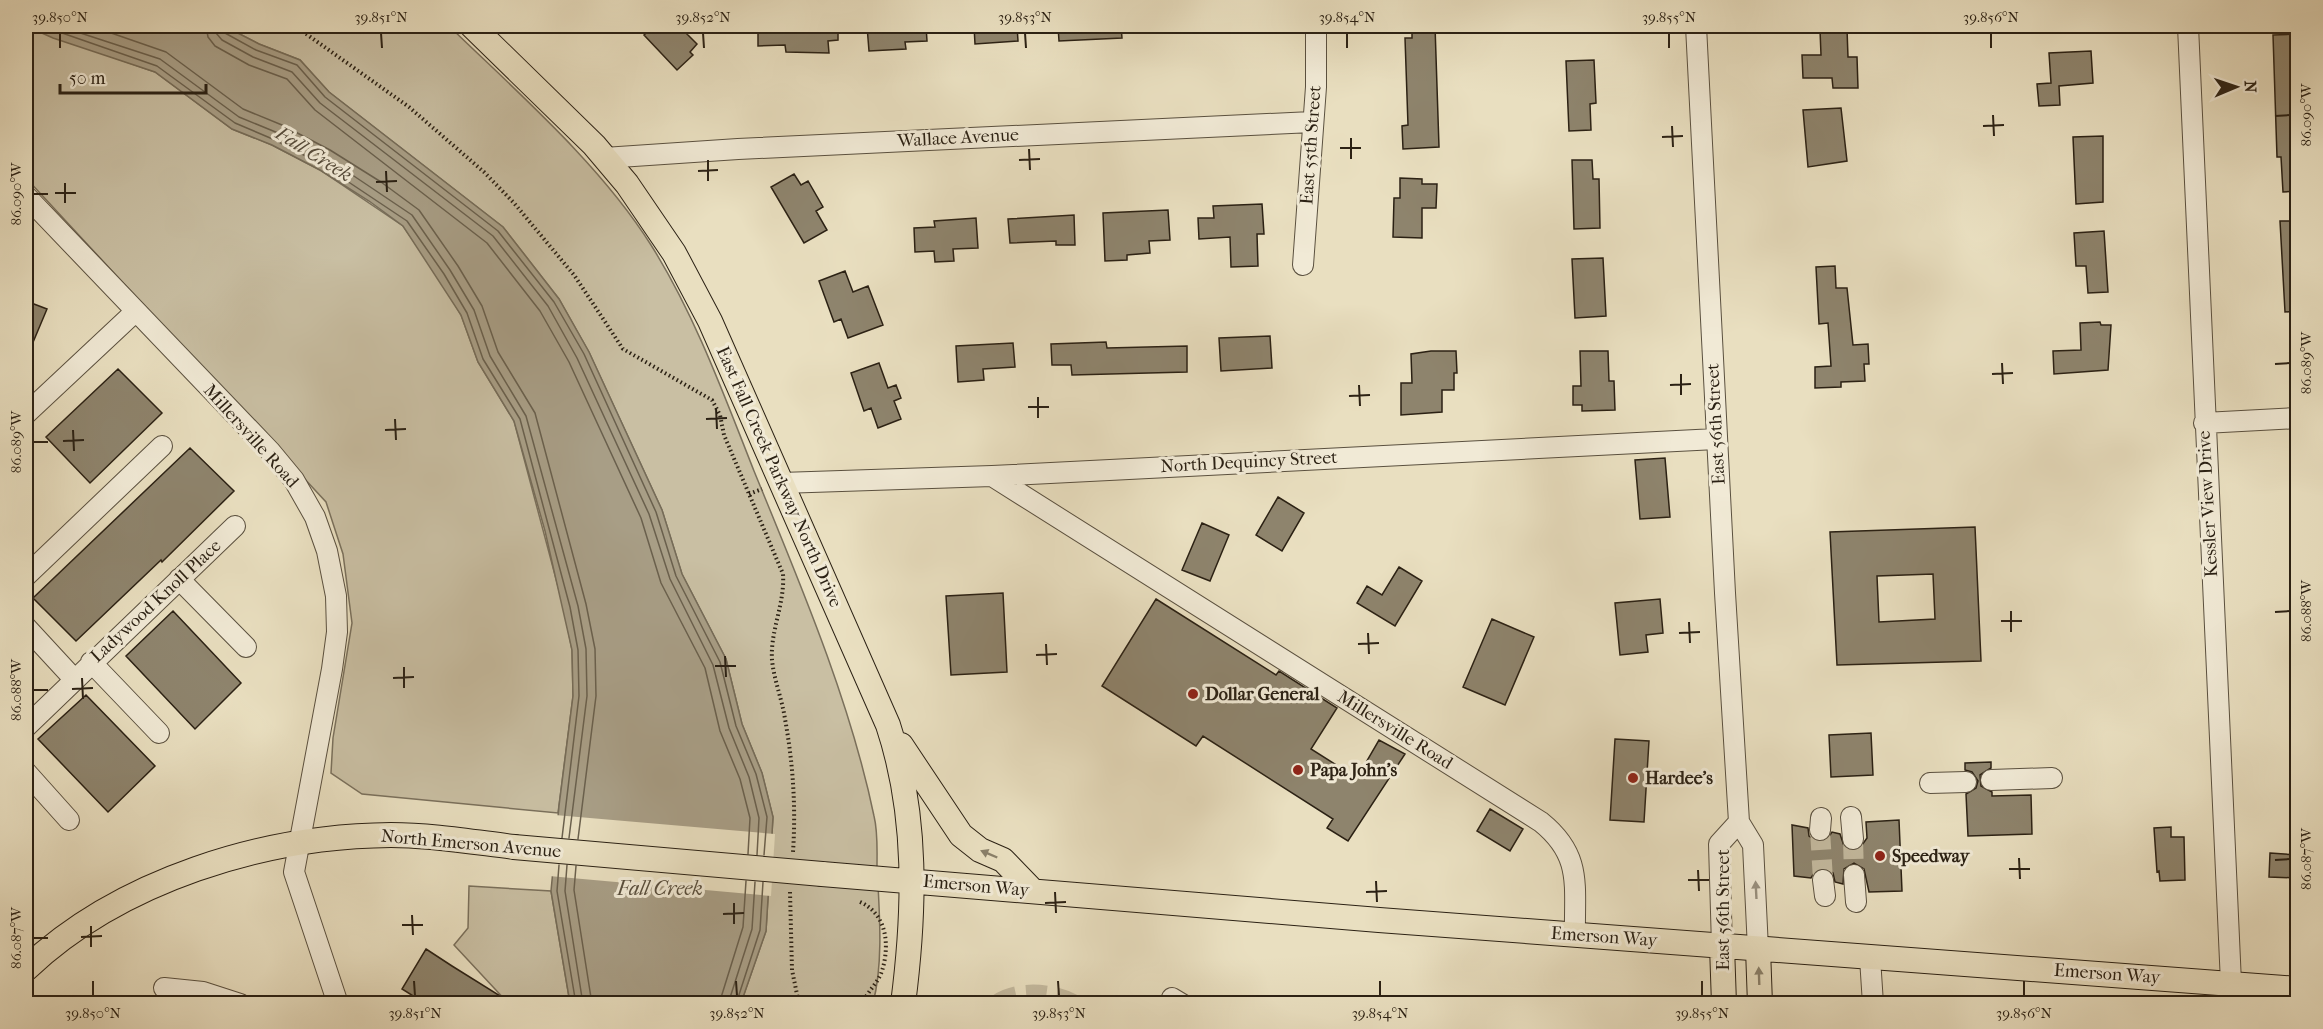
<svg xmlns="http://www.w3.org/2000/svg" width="2323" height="1029" viewBox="0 0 2323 1029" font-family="'IM FELL French Canon',serif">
	<rect width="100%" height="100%" fill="#e9dfc0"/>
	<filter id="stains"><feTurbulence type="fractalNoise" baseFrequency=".00333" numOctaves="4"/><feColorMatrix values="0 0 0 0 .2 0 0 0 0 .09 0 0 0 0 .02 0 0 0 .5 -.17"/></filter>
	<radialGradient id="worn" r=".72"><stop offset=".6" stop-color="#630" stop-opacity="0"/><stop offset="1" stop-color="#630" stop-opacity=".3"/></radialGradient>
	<path fill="#c9bfa3" stroke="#7a705c" stroke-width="1.5" d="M224 26H449C517 92 600 164 651 245 695 315 724 395 754 471 799 581 850 700 874 816 878 832 877 850 877 866 879 908 884 962 873 1003H741L766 931 773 817 762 773 742 724 726 659 682 574 662 510 589 352 559 299 503 227 329 92 300 60 259 44Z
		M26 27 155 72 232 129 272 145 320 170 403 226 439 277 461 315 478 362 514 421 564 609 572 650 573 696 558 813 362 794 331 773 333 738 352 623 343 554 326 502 26 178Z
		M469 886 551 891 570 1003H508L454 945 468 928Z"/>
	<path fill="#a89e86" stroke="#766c58" stroke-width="1.5" d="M26 26H224L259 44 300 60 329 92 503 227 559 299 589 352 662 510 682 574 726 659 742 724 762 773 773 817 766 931 741 1003H570L551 891 559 806 573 696 572 650 545 531 514 421 478 362 461 315 403 226 369 201 320 170 272 145 232 129 155 72 53 38Z"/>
	<path fill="#e9dfc0" d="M555 815 775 834 771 896 549 876Z"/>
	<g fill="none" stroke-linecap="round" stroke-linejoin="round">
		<path stroke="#6a604d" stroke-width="1.5" d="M42 26 157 66 235 123 275 140 323 165 407 221 444 274 467 313 483 359 520 419 570 607 578 650 579 696 562 838
			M59 26 160 59 239 117 278 133 327 158 412 215 450 270 474 310 490 356 526 416 578 606 586 649 587 696 569 838
			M91 26 166 52 243 109 282 125 330 150 381 182 419 210 458 266 482 306 498 352 535 413 586 604 595 649 596 696 578 839
			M206 26 208 37 215 46 249 65 287 79 315 110 487 243 540 311 569 362 641 518 661 583 705 668 720 731 740 779 750 818 748 854
			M215 26 216 33 222 40 253 57 292 72 320 103 493 236 548 306 577 358 649 514 670 579 713 665 729 728 749 777 759 818 757 855
			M222 26 225 33 256 50 297 65 325 97 498 231 554 302 584 354 656 512 676 576 720 662 736 726 756 774 767 817 764 855
			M559 865 557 891 576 1004
			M567 865 565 891 583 1004
			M576 866 574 890 592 1004
			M719 1004 743 927 746 881
			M728 1004 752 929 755 882
			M736 1004 760 930 763 882"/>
	</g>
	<path fill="#8e846d" stroke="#2b2114" stroke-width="1.5" fill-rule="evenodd" d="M654 26H696L687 34 697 44 690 52 693 55 677 70 644 35Z
		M758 26H838V40L828 41 829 53 786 52 785 45 758 46Z
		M867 26H926L927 41 905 42 906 49 869 51Z
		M974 26H1017L1018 41 975 44Z
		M1058 26H1121L1122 38 1059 41Z
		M1412 26H1435L1439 147 1403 149 1402 126 1408 125 1405 38H1412Z
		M1847 29 1848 57H1857L1858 88H1833L1832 78H1803L1802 55H1821L1820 30Z
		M2298 34V191L2283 192 2281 157H2277L2273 35Z
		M2091 51 2093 83 2059 86 2060 105 2039 106 2037 84 2051 83 2049 53Z
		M1594 60 1596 103 1590 104 1591 130 1569 131 1566 61Z
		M1841 108 1847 161 1808 167 1803 110Z
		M2103 136V202L2076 204 2073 137Z
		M1572 160H1592L1593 179H1599L1600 228 1574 229Z
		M794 174 801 185 808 181 823 207 816 211 827 230 804 243 771 187Z
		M1400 178 1422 179V184H1437L1436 208H1422V238L1393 237 1394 198H1400Z
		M1262 204 1264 234H1257L1258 266 1231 267 1230 237 1199 239 1198 218H1214L1213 206Z
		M1168 210 1170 240 1149 241 1150 253 1127 255V260L1105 261 1103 213Z
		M1074 215 1075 245H1056V241L1010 243 1008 219Z
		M976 218 978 248 953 249 954 261 935 262 934 251 915 252 914 228 935 227 934 221Z
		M2280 221H2298V311L2285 312Z
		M2104 231 2108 292 2088 293 2086 266H2076L2074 233Z
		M1603 258 1606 316 1575 318 1572 259Z
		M1835 266 1836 288H1847L1853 345 1868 344 1869 364H1864L1865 381 1841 382V387L1815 388V367L1831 366 1828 323 1819 324 1816 267Z
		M845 271 853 292 868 286 883 325 848 338 841 319 834 322 819 281Z
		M26 301 47 309 26 359Z
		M2100 322 2101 325H2111L2108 370 2054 374 2053 351 2081 350 2080 323Z
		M1270 336 1272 368 1221 371 1219 338Z
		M1106 342 1107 348 1187 346V372L1072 375 1071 365H1052L1051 344Z
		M1013 343 1015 367 983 369 984 380 958 382 956 346Z
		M1431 351H1456L1457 373H1454V390H1442V412L1401 415V383H1412L1411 354Z
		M1580 351H1608L1609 381H1614L1615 410 1582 411V405H1573V386H1581Z
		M879 363 888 388 896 385 901 398 894 401 901 419 878 428 871 408 864 411 851 373Z
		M118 369 162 413 90 483 46 437Z
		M190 448 234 491 162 562 161 560 76 641 33 598Z
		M1665 458 1670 517 1640 519 1635 460Z
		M1278 497 1304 513 1282 551 1256 535Z
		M1202 523 1229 535 1210 581 1182 570Z
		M1975 527 1981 661 1837 665 1830 532ZM1933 574 1935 619 1879 622 1877 576Z
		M1399 567 1422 581 1395 626 1357 603 1367 586 1382 595Z
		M1003 593 1007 672 951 675 946 596Z
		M1156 599 1276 675 1279 671 1337 708 1311 749 1357 778 1379 740 1405 754 1348 841 1327 828 1333 819 1203 736 1196 746 1102 686Z
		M1660 599 1663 633 1646 635 1648 652 1620 655 1615 603Z
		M173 611 241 683 195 729 126 656Z
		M1492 619 1534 637 1505 705 1463 687Z
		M86 695 155 766 108 812 38 739Z
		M1871 733 1873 775 1831 777 1829 735Z
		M1615 739 1649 741 1644 822 1610 820Z
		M1991 762V768L1980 775 1981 786 1992 792V796L2031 795 2032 834 1968 836 1966 794 1976 788 1978 781 1972 772 1965 770V763Z
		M1490 809 1523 829 1510 851 1477 831Z
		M1899 820 1902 891 1869 892 1864 869 1854 863 1844 869 1843 884 1835 882 1833 873 1827 869 1816 870 1811 878 1794 876 1792 825 1808 828 1809 836 1818 842 1826 841 1832 832 1840 834 1844 846 1854 851 1860 848 1867 838 1866 822Z
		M2171 827V837H2184L2185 880 2160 881 2159 871 2157 872 2154 828Z
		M2270 853 2298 855V878L2269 877Z
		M426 949 452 966 513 1004H426L402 989Z"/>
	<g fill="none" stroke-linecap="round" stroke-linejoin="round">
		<path stroke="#c3b99e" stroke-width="20" stroke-dasharray="20 10" stroke-linecap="butt" d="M1820 830 1823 880
			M1853 839 1854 875
			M998 1004C1018 990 1053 993 1073 1004"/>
		<g stroke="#5a503f" stroke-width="22">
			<path id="minor" d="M1696 26 1725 593 1739 822 1753 845 1758 949
				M2188 26 2231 983
				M604 158 738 149 1312 122
				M26 196 270 451 294 480 315 517 327 551 336 596 337 632 332 669 294 872 338 1004
				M1303 265 1316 87V26
				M26 414 136 311
				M2204 423 2298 418
				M992 476 1541 822C1583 856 1574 886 1575 935
				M781 483 992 476 1716 439
				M26 576 162 446
				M179 579 246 647
				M26 627 74 679
				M91 662 159 733
				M26 727 235 526
				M26 772 69 820
				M1991 780 2052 778
				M1930 783 1966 782
				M1851 817 1853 839
				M1820 830 1821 818
				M1854 875 1856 902
				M1823 880 1825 896
				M1722 946 1719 844 1739 822
				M1870 958 1873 1004
				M164 988 203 992 240 1004
				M1172 998 1182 1004"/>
		</g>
		<g stroke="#2b2114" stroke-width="26">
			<path id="major" d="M472 26 594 145 627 184 674 253 710 321 888 725C918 815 915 911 903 1004
				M901 745 961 835 980 850 1003 860 1033 891
				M822 874 1379 920 2298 989
				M1722 946 1724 1004
				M1758 949 1760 1004
				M26 969C120 880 264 836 391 835 432 835 473 842 514 847"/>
		</g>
		<path stroke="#2b2114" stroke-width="4" stroke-dasharray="1.5 3" stroke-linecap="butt" d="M295 26 409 107 484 172 514 203 574 275 623 349 712 400 720 415 724 435 783 574C785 604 770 631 772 660 774 680 782 699 785 719 793 763 796 807 793 852
			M749 494 762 489
			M790 892 792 970 799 1004
			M860 902C887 914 890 945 882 971 878 983 867 992 862 1004"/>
		<use href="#minor" stroke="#f1ead6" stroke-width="20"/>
		<use href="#major" stroke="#e9dfc0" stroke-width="24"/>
		<g stroke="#2b2114" stroke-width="26" stroke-linecap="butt">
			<path id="major-bridge" d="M514 847 822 874"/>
		</g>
		<use href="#major-bridge" stroke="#e9dfc0" stroke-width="24"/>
	</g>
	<defs><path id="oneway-solid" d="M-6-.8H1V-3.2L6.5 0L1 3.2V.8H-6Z" transform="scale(1.5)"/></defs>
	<g fill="#8a806a">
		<use href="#oneway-solid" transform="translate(989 854) rotate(-157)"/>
		<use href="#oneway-solid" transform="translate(1759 976) rotate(-92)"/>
	</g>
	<use fill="#98907f" href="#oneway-solid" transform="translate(1756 890) rotate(-93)"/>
	<path fill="none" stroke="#2b2114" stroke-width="2" d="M60 33V48M381 33 382 48M703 33 704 48M1025 33 1026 48M1347 33V48M1669 33V48M1991 33V48M1993 115 1994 136M2275 116 2290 115M1672 126 1673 147M1983 126 2004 125M1662 137 1683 136M1351 138V159M1340 148H1361M1029 149 1030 170M708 160V181M1019 160 1040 159M386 171 387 192M698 171 718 170M376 182 397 181M65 183V203M55 193H76M33 194H48M2002 363 2003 384M2275 364 2290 363M1681 374V395M1992 374 2013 373M1359 385 1360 406M1670 385 1691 384M1349 396 1370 395M1038 397V418M1028 407H1049M716 408 717 429M395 419 396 440M706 419 727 418M73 430 74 451M385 430 406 429M63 441 84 440M33 442H48M2011 611V632M2275 612 2290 611M2001 621H2022M1689 622 1690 643M1368 633 1369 654M1679 633 1700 632M1046 644 1047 665M1358 644 1379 643M1036 655 1057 654M725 656 726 677M715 666H736M404 667V688M82 678 83 699M393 678 414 677M72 689 93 688M33 690H48M2019 858 2020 879M2275 860 2290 859M2009 869H2030M1698 870 1699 891M1688 880H1709M1376 881 1377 902M1055 892 1056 913M1366 892 1387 891M734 903V924M1045 903 1066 902M723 914 744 913M412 915 413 935M402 925H423M91 926V947M81 937 102 936M33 938H48M93 981V996M414 981 415 996M736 981 737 996M1058 981 1059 996M1380 981V996M1702 981V996M2024 981V996"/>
	<g fill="#8f2418" stroke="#f1ead6" stroke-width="2">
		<circle cx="1193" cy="694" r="6"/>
		<circle cx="1298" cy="770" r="6"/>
		<circle cx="1633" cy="778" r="6"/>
		<circle cx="1880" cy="856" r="6"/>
	</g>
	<g text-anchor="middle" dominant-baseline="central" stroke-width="6" stroke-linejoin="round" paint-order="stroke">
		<g font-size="18" fill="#2b2114" stroke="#f1ead6">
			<text transform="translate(958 138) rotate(-3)">Wallace Avenue</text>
			<text transform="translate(1311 145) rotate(-86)">East 55th Street</text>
			<text transform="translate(1716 424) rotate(-93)">East 56th Street</text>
			<text transform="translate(251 436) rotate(48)">Millersville Road</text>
			<text transform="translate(1249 462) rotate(-3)">North Dequincy Street</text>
			<text transform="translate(779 477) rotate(66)">East Fall Creek Parkway North Drive</text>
			<text transform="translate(2208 504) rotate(-93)">Kessler View Drive</text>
			<text transform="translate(156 601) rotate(-43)">Ladywood Knoll Place</text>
			<text transform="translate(1395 730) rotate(32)">Millersville Road</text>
			<text transform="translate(471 844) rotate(5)">North Emerson Avenue</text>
			<text transform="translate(976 886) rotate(5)">Emerson Way</text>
			<text transform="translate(1723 910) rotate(-90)">East 56th Street</text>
			<text transform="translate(1604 937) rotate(4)">Emerson Way</text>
			<text transform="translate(2107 974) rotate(4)">Emerson Way</text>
		</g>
		<g font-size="18" font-weight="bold" fill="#2b2114" stroke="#f1ead6" text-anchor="start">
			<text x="1205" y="694">Dollar General</text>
			<text x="1310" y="770">Papa John's</text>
			<text x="1645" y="778">Hardee's</text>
			<text x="1892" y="856">Speedway</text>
		</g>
		<g font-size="20" font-style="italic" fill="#574d3c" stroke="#f1ead6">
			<text transform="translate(314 154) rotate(32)">Fall Creek</text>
			<text x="660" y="888">Fall Creek</text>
		</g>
	</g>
	<rect width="2323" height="1029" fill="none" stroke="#e9dfc0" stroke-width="66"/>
	<g transform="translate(2236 87) rotate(88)" stroke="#f1ead6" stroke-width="4.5" paint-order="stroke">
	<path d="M0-4.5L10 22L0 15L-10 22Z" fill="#2b2114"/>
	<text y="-9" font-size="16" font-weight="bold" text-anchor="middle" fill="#2b2114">N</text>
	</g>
	<path d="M60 84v9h146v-9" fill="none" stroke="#2b2114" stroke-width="3"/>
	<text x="69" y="84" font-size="18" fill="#2b2114" stroke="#f1ead6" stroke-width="4.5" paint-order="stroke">50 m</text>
	<rect x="33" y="33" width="2257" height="963" fill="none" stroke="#2b2114" stroke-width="2"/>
	<g font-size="15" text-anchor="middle" fill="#2b2114">
		<text x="60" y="22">39.850°N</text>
		<text x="381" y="22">39.851°N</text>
		<text x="703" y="22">39.852°N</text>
		<text x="1025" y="22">39.853°N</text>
		<text x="1347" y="22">39.854°N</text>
		<text x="1669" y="22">39.855°N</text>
		<text x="1991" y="22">39.856°N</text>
		<text transform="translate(2306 115) rotate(-90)" y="5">86.090°W</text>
		<text transform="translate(16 194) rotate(-90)" y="5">86.090°W</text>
		<text transform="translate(2306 363) rotate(-90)" y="5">86.089°W</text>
		<text transform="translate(16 442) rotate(-90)" y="5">86.089°W</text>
		<text transform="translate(2306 611) rotate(-90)" y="5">86.088°W</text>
		<text transform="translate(16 690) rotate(-90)" y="5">86.088°W</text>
		<text transform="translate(2306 859) rotate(-90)" y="5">86.087°W</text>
		<text transform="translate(16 938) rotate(-90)" y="5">86.087°W</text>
		<text x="93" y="1018">39.850°N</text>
		<text x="415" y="1018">39.851°N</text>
		<text x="737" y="1018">39.852°N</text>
		<text x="1059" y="1018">39.853°N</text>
		<text x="1380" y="1018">39.854°N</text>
		<text x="1702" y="1018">39.855°N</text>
		<text x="2024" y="1018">39.856°N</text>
	</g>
	<rect width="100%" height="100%" filter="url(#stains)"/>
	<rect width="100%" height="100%" fill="url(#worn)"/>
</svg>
